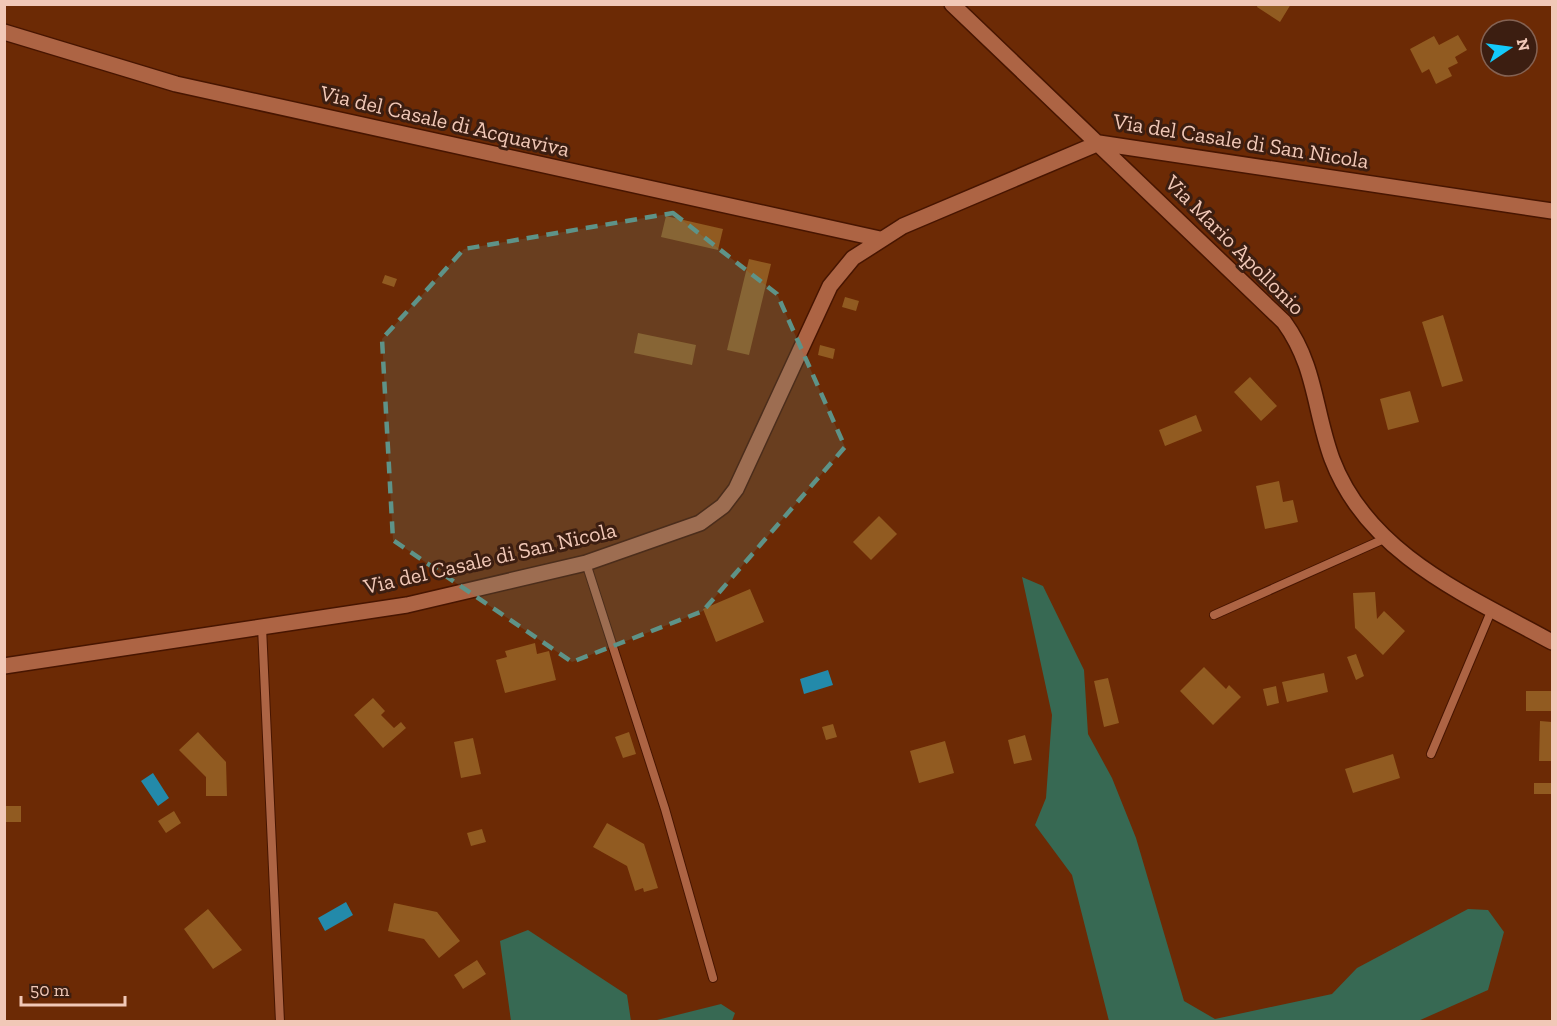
<svg xmlns="http://www.w3.org/2000/svg" width="1557" height="1026" viewBox="0 0 1557 1026" font-family="'Zilla Slab',serif">
	<rect width="100%" height="100%" fill="#6c2a05"/>
	<path fill="#376953" d="M1022 577 1043 586 1084 670 1088 734 1112 778 1136 838 1184 1001 1215 1019 1332 994 1357 968 1468 909 1488 910 1504 932 1488 990 1418 1021H1109L1072 875 1035 825 1046 798 1052 715Z
		M528 930 627 995 631 1021H511L500 941Z
		M721 1004 735 1013 732 1021H653Z"/>
	<path fill="#238aaa" d="M828 670 833 685 804 694 800 679Z
		M153 773 169 798 158 806 141 781Z
		M346 902 353 915 325 931 318 918Z"/>
	<path fill="#915b21" d="M1258 4H1291L1280 22 1257 7Z
		M1458 35 1467 50 1455 57 1458 63 1448 68 1452 76 1436 84 1429 69 1422 73 1410 49 1434 36 1439 45Z
		M666 216 723 229 718 250 661 237Z
		M749 259 771 264 749 355 727 350Z
		M385 275 397 279 394 287 382 283Z
		M845 297 859 301 856 311 842 307Z
		M1443 315 1463 381 1442 387 1422 322Z
		M638 333 696 345 692 365 634 353Z
		M820 345 835 349 833 359 818 355Z
		M1250 377 1277 406 1261 421 1234 392Z
		M1410 391 1419 422 1388 430 1380 399Z
		M1196 415 1202 431 1165 446 1159 430Z
		M1279 481 1283 502 1293 500 1298 522 1265 529 1256 486Z
		M879 516 897 534 871 560 853 542Z
		M750 589 764 622 716 642 703 609Z
		M1375 592 1377 619 1384 611 1405 631 1383 655 1355 628 1353 593Z
		M535 643 537 654 549 651 556 680 505 693 496 660 507 657 505 651Z
		M1356 654 1364 676 1356 680 1347 657Z
		M1204 667 1226 689 1229 685 1241 697 1213 725 1180 691Z
		M1324 673 1328 692 1287 702 1282 682Z
		M1108 678 1119 723 1104 727 1094 681Z
		M1276 686 1279 703 1267 706 1263 689Z
		M1526 691H1551V711H1526Z
		M373 698 385 711 381 715 394 728 401 722 406 728 383 748 354 715Z
		M1540 721 1552 722V761H1539Z
		M833 724 837 737 826 740 822 727Z
		M198 732 226 762 227 796H206V777L179 750Z
		M629 732 636 754 623 758 615 737Z
		M1025 735 1032 760 1014 764 1008 740Z
		M473 738 481 774 461 778 454 742Z
		M945 741 954 773 919 783 910 751Z
		M1393 754 1400 778 1353 793 1345 769Z
		M1534 783H1552V794H1534Z
		M4 806H21V822H4Z
		M174 811 181 823 166 833 158 821Z
		M607 823 644 844 658 888 644 892 643 888 635 891 627 866 593 847Z
		M482 829 486 842 471 846 467 833Z
		M394 903 437 912 460 941 439 958 424 939 388 931Z
		M208 909 242 950 213 969 184 929Z
		M477 960 486 974 463 989 454 975Z"/>
	<g fill="none" stroke-linecap="round" stroke-linejoin="round">
		<g stroke="#471500" stroke-width="10">
			<path id="service" d="M586 563 665 809 713 978
				M1214 615 1384 539
				M262 627 280 1022
				M1431 754 1492 609"/>
		</g>
		<g stroke="#471500" stroke-width="18">
			<path id="minor" d="M952 4 1284 322C1316 366 1314 410 1332 459 1368 555 1469 596 1552 642
				M4 32 176 84 880 239
				M4 666 407 605 586 563 700 523 723 506 736 489 830 286 853 258 903 226 1099 143 1552 211"/>
		</g>
		<use href="#service" stroke="#ad6444" stroke-width="8"/>
		<use href="#minor" stroke="#ad6444" stroke-width="15"/>
	</g>
	<path fill="#5e9388" fill-opacity="0.2" stroke="#5e9388" stroke-width="4.5" stroke-dasharray="12 8" stroke-linejoin="round" d="M673 213 777 294 845 447 703 611 572 662 393 540 382 339 464 249Z"/>
	<g text-anchor="middle" dominant-baseline="central" stroke-width="6" stroke-linejoin="round" paint-order="stroke">
		<g font-size="22" fill="#f1c8b7" stroke="#3c1e11">
			<text transform="translate(445 121) rotate(13)">Via del Casale di Acquaviva</text>
			<text transform="translate(1241 141) rotate(9)">Via del Casale di San Nicola</text>
			<text transform="translate(1235 245) rotate(45)">Via Mario Apollonio</text>
			<text transform="translate(490 558) rotate(-13)">Via del Casale di San Nicola</text>
		</g>
	</g>
	<rect width="1557" height="1026" fill="none" stroke="#f1c8b7" stroke-width="12"/>
	<g transform="translate(1509 48) rotate(77)"><circle r="28" fill="#3c1e11" stroke="#846253" stroke-width="1.5"/>
	<path d="M0-4.5L10 22L0 15L-10 22Z" fill="#13cafb"/>
	<text y="-9" font-size="16" font-weight="bold" text-anchor="middle" fill="#f1c8b7">N</text>
	</g>
	<path d="M21 996v9h104v-9" fill="none" stroke="#f1c8b7" stroke-width="3"/>
	<text x="30" y="996" font-size="18" fill="#f1c8b7" stroke="#3c1e11" stroke-width="4.5" paint-order="stroke">50 m</text>
</svg>
